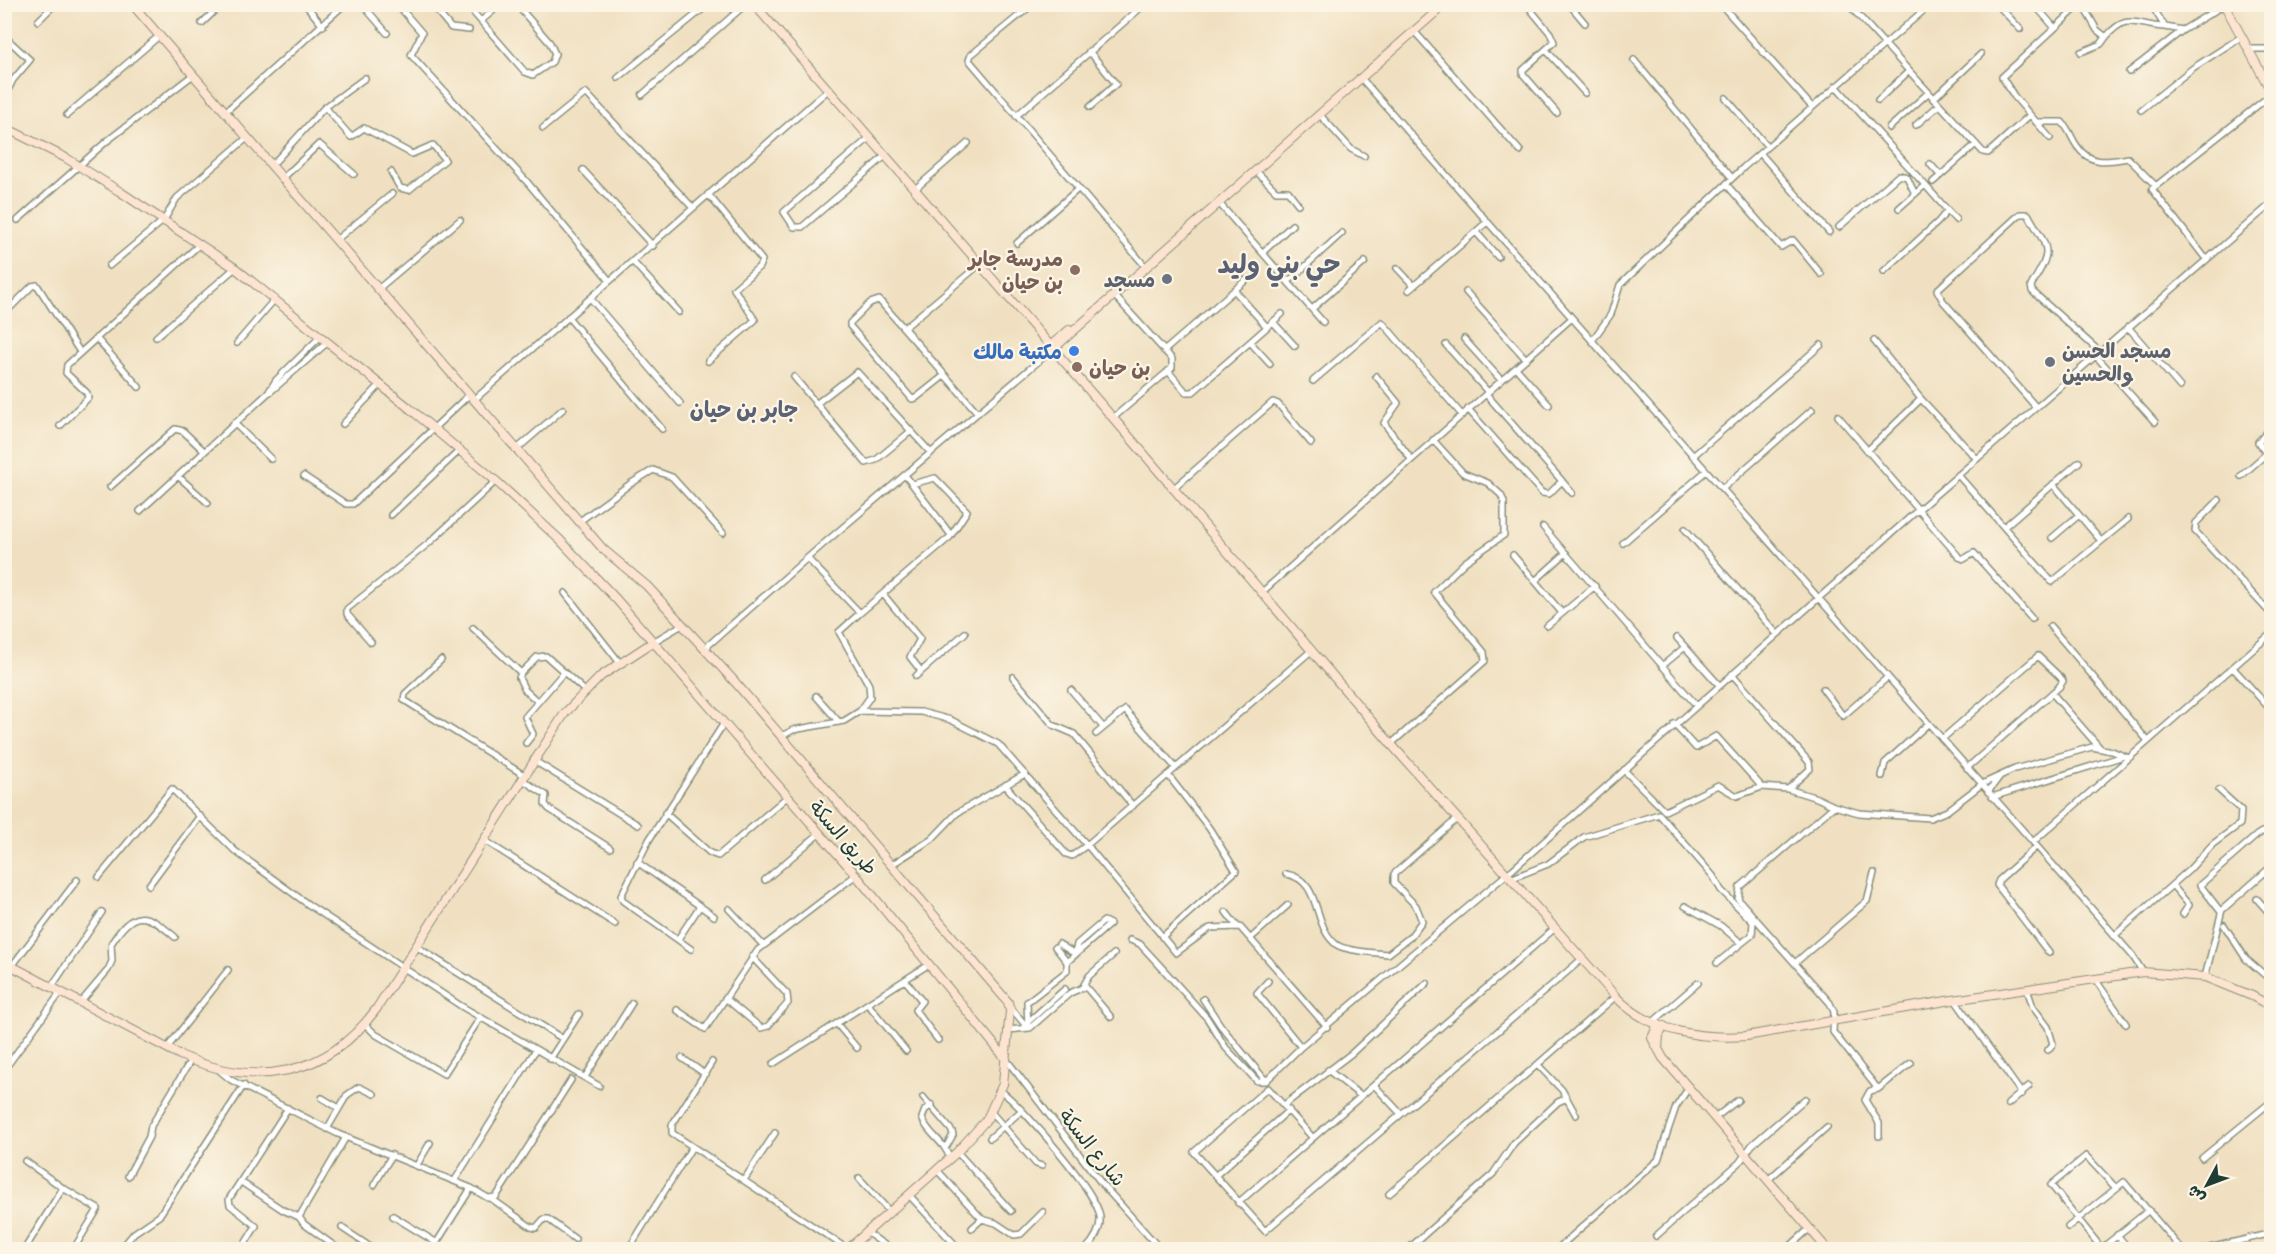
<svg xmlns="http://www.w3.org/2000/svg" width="2276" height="1254" viewBox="0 0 2276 1254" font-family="'Patrick Hand','Playpen Sans Arabic',sans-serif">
	<rect width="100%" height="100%" fill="#fcf5e5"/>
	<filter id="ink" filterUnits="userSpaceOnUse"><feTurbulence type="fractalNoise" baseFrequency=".0167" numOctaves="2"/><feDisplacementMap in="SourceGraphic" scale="12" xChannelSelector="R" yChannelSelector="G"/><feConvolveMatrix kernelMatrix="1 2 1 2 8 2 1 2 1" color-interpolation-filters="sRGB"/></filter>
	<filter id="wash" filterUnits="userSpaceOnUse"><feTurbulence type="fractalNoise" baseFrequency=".008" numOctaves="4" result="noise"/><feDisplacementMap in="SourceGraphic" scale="24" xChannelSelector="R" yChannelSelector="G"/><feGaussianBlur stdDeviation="1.35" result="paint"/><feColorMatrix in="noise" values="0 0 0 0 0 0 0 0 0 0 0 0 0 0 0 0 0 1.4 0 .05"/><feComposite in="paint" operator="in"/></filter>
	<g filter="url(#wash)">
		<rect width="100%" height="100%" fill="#f0e0c1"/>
	</g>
	<g filter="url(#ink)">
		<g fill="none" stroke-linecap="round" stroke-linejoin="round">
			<g stroke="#888e7a" stroke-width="8">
				<path id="street" d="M305 4 323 26
					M362 4 387 33
					M397 4 422 33 411 55 528 183 610 281
					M431 4 451 28 469 30
					M466 4 525 72 533 75 552 62 555 54 550 43 516 4
					M1033 4 971 55 969 60 1145 266
					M1526 4 1550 33 1554 42 1523 70V74L1557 113
					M1569 4 1585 23
					M1848 4 1983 152 1988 153 2030 115
					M1997 4 2020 29
					M2034 4 2054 27
					M2082 4 2097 30 2106 37C2128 11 2136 26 2165 27
					M2151 4 2165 27 2183 30
					M1725 9 1812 107
					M38 21 55 4
					M481 21 501 4
					M202 23 222 4
					M1414 31 1520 151
					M4 36 30 60 13 80 4 98
					M2248 49H2272
					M1546 50 1585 93
					M1089 51 1116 84 1090 107
					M2081 52 2101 44 2106 37
					M1634 60 1732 178
					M2129 72 2183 30 2224 5
					M618 78 709 4
					M1361 78 2033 842 2132 955 2143 972
					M1836 86 1925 185 1899 208
					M642 95 746 4
					M1726 98 1767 146
					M1933 99 1981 54
					M1878 100 1908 72
					M325 107 351 137 364 128 412 154 433 145 445 160 409 190 400 188 391 172
					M2141 110 2193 68 2241 37
					M225 112 345 4
					M1319 114 1351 149 1364 156
					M67 115 159 36
					M1016 116 1145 4
					M2036 122H2062C2070 130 2071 138 2077 146 2090 166 2110 161 2128 158L2155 185
					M1916 125 1939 105
					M543 128 586 93 693 208
					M1889 128 1928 93
					M2050 138 2014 96 2002 77 2081 4
					M868 139 784 212 794 227H802L884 157
					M1760 153 1829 232
					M1930 164 1940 175
					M271 166 324 108 365 78
					M583 170 653 246
					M1255 170 1276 191H1288L1298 204
					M282 179 319 144 354 174
					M1933 182 1976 144
					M1726 184 1781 247 1793 240 1821 274
					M1925 185 1956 220
					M914 190 968 143
					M1218 202 1323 322
					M18 220 107 141 193 75
					M1839 227 1899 175 1907 177 1915 194
					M1476 232 1498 257
					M336 240 392 194
					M1017 243 1078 189
					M1263 252 1292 225
					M2206 259 2152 189 2272 94
					M633 262 679 312
					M109 266 164 220 177 198 247 138
					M1397 268 1414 286
					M1884 271 1938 222 1947 211
					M1289 281 1342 233
					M378 289 460 220
					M1234 290 1267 327
					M1409 290 1487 222
					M1466 292 1526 359
					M591 299 680 403
					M1312 309 1365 262
					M4 314 32 286 37 285 80 352
					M568 317 662 429
					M1273 322 1295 346
					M2128 327 2180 387
					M904 328 979 265
					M156 337 235 268
					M96 338 139 387
					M1464 339 1501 380
					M1592 341 1611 314 1620 285 1744 167 1931 4
					M1874 341 1921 399 1977 459
					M1250 342 1270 364
					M237 343 274 300
					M1446 345 1488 392
					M1164 351 1246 280
					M2096 356 2155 422
					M708 361 755 320 734 289 759 267 762 260 708 194
					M1516 368 1549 405
					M1168 371 1186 392H1193L1282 314
					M945 375 916 398 912 399 850 326V323L870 303 879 300 978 413
					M1376 376 1398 403 1384 423 1411 459
					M794 377 866 463 876 460 911 431
					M1313 381 1382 322 1462 415
					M270 392 328 342
					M475 399 828 90
					M816 404 857 372 931 453
					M2036 407 1943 301 1937 290 2020 214H2028C2050 253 2053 248 2031 286L2032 291 2100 352
					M1468 409 1542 493 1549 494 1562 481 1486 394
					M1838 416 1959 557 1964 559 1974 553 2032 619
					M1113 418 1172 368V359L1113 294
					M234 423 271 459
					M343 424 381 384
					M60 426 88 398 87 393 66 373 67 365 200 244
					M2272 427 2258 442 2272 462
					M517 449 563 409
					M1867 451 1921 399
					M1693 456 1821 345
					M905 475 951 535
					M1958 475 2052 582 2128 519
					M304 476 346 504H353L470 394
					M2241 476 2265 455
					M179 477 208 503
					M1562 481 1572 493
					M2053 484 2101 541
					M110 487 175 429 183 431 204 451
					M1173 489 1273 402 1278 404 1311 443
					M1722 489 1812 410
					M2219 500 2196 523 2195 531 2272 615
					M140 511 268 393 276 380 321 336
					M391 515 459 451
					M580 521 630 484 653 470 672 477 723 533
					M1543 527 1696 705
					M2004 527 2079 462
					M1685 529 1777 634
					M2052 538 2079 515
					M1623 543 1706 471
					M1513 555 1562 613
					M808 559 860 613 839 632 869 685 870 697 860 711
					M1535 581 1566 553
					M565 593 620 663
					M1261 593 1572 318
					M883 594 920 639 910 657 921 671
					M860 613 950 537 967 511 935 478 912 484
					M1547 626 1595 586
					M2050 626 2148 741
					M473 628 521 673 537 657 546 656 585 691
					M1677 638 1719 685
					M371 642 347 614V609L429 543 496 481
					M653 642 682 625
					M704 649 821 546 1053 349
					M441 660 405 694 404 700 524 775
					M1662 666 1685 647
					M2233 668 2272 711
					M521 673 519 678 525 690 538 702
					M916 676 965 633
					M1013 677 1053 725 1074 734 1133 806
					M1823 689 1843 716 1888 677
					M1071 690 1103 727
					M2052 693 2100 748
					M816 696 839 722
					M1674 724 1696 748 1716 736 1762 787
					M1096 734 1125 710 1176 768
					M782 736 793 730 844 721 860 711 921 712 951 720 998 744 1087 845 1311 651
					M1942 739 2038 656 2060 677 2063 681 2059 687 1967 768
					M526 743 533 734 525 717 564 672
					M1391 744 1485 661 1484 652 1434 592 1465 562 1504 535V502L1501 495 1488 483 1463 473 1433 440
					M533 760 638 825
					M1624 770 1665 811 1718 785 1737 796 1762 787 1788 789 1810 769 1809 762 1732 674
					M1882 776 1885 763 1928 724
					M521 779 546 795 545 804 549 809 610 848
					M1005 785 1066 854 1072 856 1087 845 1176 953 1210 928 1240 927 1327 1027
					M1788 789 1817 798 1834 806 1740 887 1738 899 1830 1003 1834 1012 1833 1032 1878 1089 1870 1091 1865 1100 1879 1123V1136
					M1988 792 2000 776
					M1992 797 2124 756
					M1834 806 1859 813 1930 818 1947 811 1982 784 2015 769 2092 747 2112 751 2129 758
					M665 813 710 853 718 856 787 797
					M2268 824 2272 826
					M484 840 615 924
					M2033 842 2272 633
					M2036 847 1999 880 1997 885 2049 953
					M637 862 714 916
					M891 865 932 839 957 813 1025 774
					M1286 874C1323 880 1311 926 1337 945 1346 951 1376 953 1388 954L1410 937 1422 921 1416 906 1394 883V874L1458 818
					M99 877 172 789 235 851 309 905 461 1006 599 1086
					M1510 879 1548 864 1584 837 1659 814 1713 876 1721 890 1753 922 1752 935 1717 963
					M765 880 820 833
					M149 885 200 816
					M2172 885 2189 905 2183 914
					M2257 899 2272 916
					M1685 906 1721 926 1741 943
					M729 909 763 945
					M1226 912 1237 926
					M2221 912 2200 885 2257 835 2262 832 2272 833
					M2224 925 2246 959 2272 981
					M2114 936 2189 870 2213 844 2240 824 2241 810 2219 790
					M1162 937 1236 871 1209 828 1168 775
					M1251 938 1288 905
					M678 939 700 906
					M1130 940 1140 944 1163 969 1207 1018 1226 1048 1257 1081H1266L1301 1047 1513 869 1918 510 2272 203
					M417 947 563 1039
					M1055 947 1067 962
					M691 949 623 901 621 896 649 840 724 723
					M1795 963 1867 901 1874 873
					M12 966 77 880
					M2205 977 2222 910 2272 866
					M2095 979 2126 1024
					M905 980 922 1001 915 1010 938 1040
					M1268 981 1257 993 1301 1047
					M1084 985 1111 1017
					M52 986 102 912
					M2027 989 2033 1007 2048 1027 2053 1044 2048 1050
					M725 998 761 1028 768 1026 788 1003 787 994 752 957
					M1203 999 1221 1026 1266 1081
					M1955 1000 2022 1094
					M81 1002 108 970 112 961 111 944C133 909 145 911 175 937
					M868 1004 906 1051
					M1010 1007 1028 1028
					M677 1010 705 1029 758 950 856 875
					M1029 1021 1065 989
					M1653 1022 1698 983
					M365 1024 375 1034 444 1074 480 1018
					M837 1024 857 1048
					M1028 1028 1027 1002 1067 971V962L1110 924 1104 921 1077 944 1075 954 1059 944
					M1007 1030 1030 1028 1070 993 1082 988 1089 976 1114 954
					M167 1048 228 970
					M682 1058 705 1074
					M550 1059 579 1014
					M1006 1059 1102 1184 1161 1250
					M712 1062 672 1125V1133L849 1250
					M773 1064 928 965
					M1538 1065 1562 1090 1576 1115
					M4 1070 61 992
					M1328 1070 1361 1096
					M220 1071 231 1080 338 1134 471 1188 432 1250
					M585 1077 632 1003
					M1374 1085 1401 1114
					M1878 1089 1911 1063
					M1001 1091C1022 1106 1098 1193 1100 1217 1101 1230 1094 1241 1085 1250
					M923 1097 952 1131 953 1135 946 1147
					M322 1098 339 1108
					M2008 1104 2029 1086
					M932 1105 925 1110 922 1118C928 1135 945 1141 950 1159
					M1284 1105 1352 1053 1427 983
					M991 1112 1036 1164 1042 1166
					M1716 1117 1738 1100
					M327 1129 347 1095 359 1087 374 1094
					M990 1138 1021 1111
					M1313 1138 1268 1088 1194 1152 1265 1231 1582 959
					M957 1152 1011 1211
					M2202 1158 2272 1101
					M417 1165 430 1143
					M937 1170 982 1219 996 1223 1014 1235 1021 1234 1043 1212
					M128 1176 149 1137 151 1126 191 1060
					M1215 1176 1289 1110
					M859 1178 890 1212
					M1769 1179 1827 1127
					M455 1180 535 1051
					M744 1180 775 1133
					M241 1182 283 1210 299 1217 304 1224 340 1250
					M374 1185 392 1155
					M63 1188 98 1209 73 1250
					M471 1188 488 1198 496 1197 571 1080
					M1389 1194 1616 996
					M909 1195 960 1250
					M492 1199 531 1227 536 1228 544 1219H548L575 1239
					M1238 1203 1555 928
					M393 1216 437 1243
					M299 1217 346 1137
					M2068 1227 2124 1182 2182 1250
					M342 1228 375 1250
					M972 1228 982 1219
					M866 1232 892 1250
					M2117 1235 2130 1250
					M1656 1236 1739 1163 1752 1145 1805 1099
					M2102 1248 2149 1210
					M24 1250 63 1188 25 1161
					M120 1250 134 1233 159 1216 244 1085
					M241 1250 256 1226 230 1205 229 1199 288 1108
					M628 1250 692 1147
					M1407 1250 1493 1174 1514 1143 1558 1102 1567 1098
					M1556 1250 1658 1160 1676 1107 1689 1087
					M1786 1250 1810 1228
					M2103 1250 2051 1185 2086 1156 2116 1188
					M2201 1250 2272 1233"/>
			</g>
			<g stroke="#888e7a" stroke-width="10">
				<path id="secondary" d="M132 4 603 549 647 586 735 682 1008 1002 1010 1011 1003 1084 987 1119 957 1152 847 1250
					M754 4 1133 441 1391 744 1617 998C1651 1032 1700 1039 1746 1036L1946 1001 2143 972 2205 977 2252 996 2272 1007
					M2224 4 2272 93
					M4 127 66 158 119 191 235 268 408 407 496 481 560 540 616 599 856 875 1006 1059
					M1050 346 1069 330
					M1053 349 1445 4
					M4 962 180 1055C256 1089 327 1077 377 1008L565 713 601 676 653 642
					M1658 1024 1652 1038 1663 1058 1828 1250
					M1658 1049 1659 1035 1664 1026"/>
			</g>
			<use href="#street" stroke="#fff" stroke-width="5"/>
			<use href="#secondary" stroke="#fde4d1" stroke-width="8"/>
		</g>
	</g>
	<g fill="#8d6e63" stroke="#fcf5e5" stroke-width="2">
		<circle cx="1075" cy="270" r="6"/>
		<circle cx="1077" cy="367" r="6"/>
	</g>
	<g fill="#6b7280" stroke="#fcf5e5" stroke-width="2">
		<circle cx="1167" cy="279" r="6"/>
		<circle cx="2050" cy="362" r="6"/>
	</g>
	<circle fill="#3f7fe0" stroke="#fcf5e5" stroke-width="2" cx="1074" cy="351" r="6"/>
	<g text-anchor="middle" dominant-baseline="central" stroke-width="4.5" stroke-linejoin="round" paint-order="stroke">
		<g font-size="20" font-weight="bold" fill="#785e54" stroke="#fcf5e5" text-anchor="end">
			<text x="1063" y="258">مدرسة جابر<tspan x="1063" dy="23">بن حيان</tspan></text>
			<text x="1089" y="367" text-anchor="start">بن حيان</text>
		</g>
		<g font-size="20" font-weight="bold" fill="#5b616d" stroke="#fcf5e5" text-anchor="end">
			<text x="1155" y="279">مسجد</text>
			<text x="2062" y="350" text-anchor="start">مسجد الحسن<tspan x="2062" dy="23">والحسين</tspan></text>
		</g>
		<g font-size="20" font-weight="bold" fill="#366cbe" stroke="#fcf5e5" text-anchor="end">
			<text x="1062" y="351">مكتبة مالك</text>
		</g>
		<g font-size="20" fill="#1f3d34" stroke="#fcf5e5">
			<text transform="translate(844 837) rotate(49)">طريق السكة</text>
			<text transform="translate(1093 1147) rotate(51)">شارع السكة</text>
		</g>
		<g font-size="22" font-weight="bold" fill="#5a6273" stroke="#fcf5e5">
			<text x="744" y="409">جابر بن حيان</text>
		</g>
		<g font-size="26" font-weight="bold" fill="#5a6273" stroke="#fcf5e5">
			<text x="1279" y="263">حي بني وليد</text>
		</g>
	</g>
	<rect width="2276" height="1254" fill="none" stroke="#fcf5e5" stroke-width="24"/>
	<g transform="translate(2207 1185) rotate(229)" stroke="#fcf5e5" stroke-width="4.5" paint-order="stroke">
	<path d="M0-4.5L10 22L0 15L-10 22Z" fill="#1f3d34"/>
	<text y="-9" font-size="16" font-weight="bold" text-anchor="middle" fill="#1f3d34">ش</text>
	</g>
</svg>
